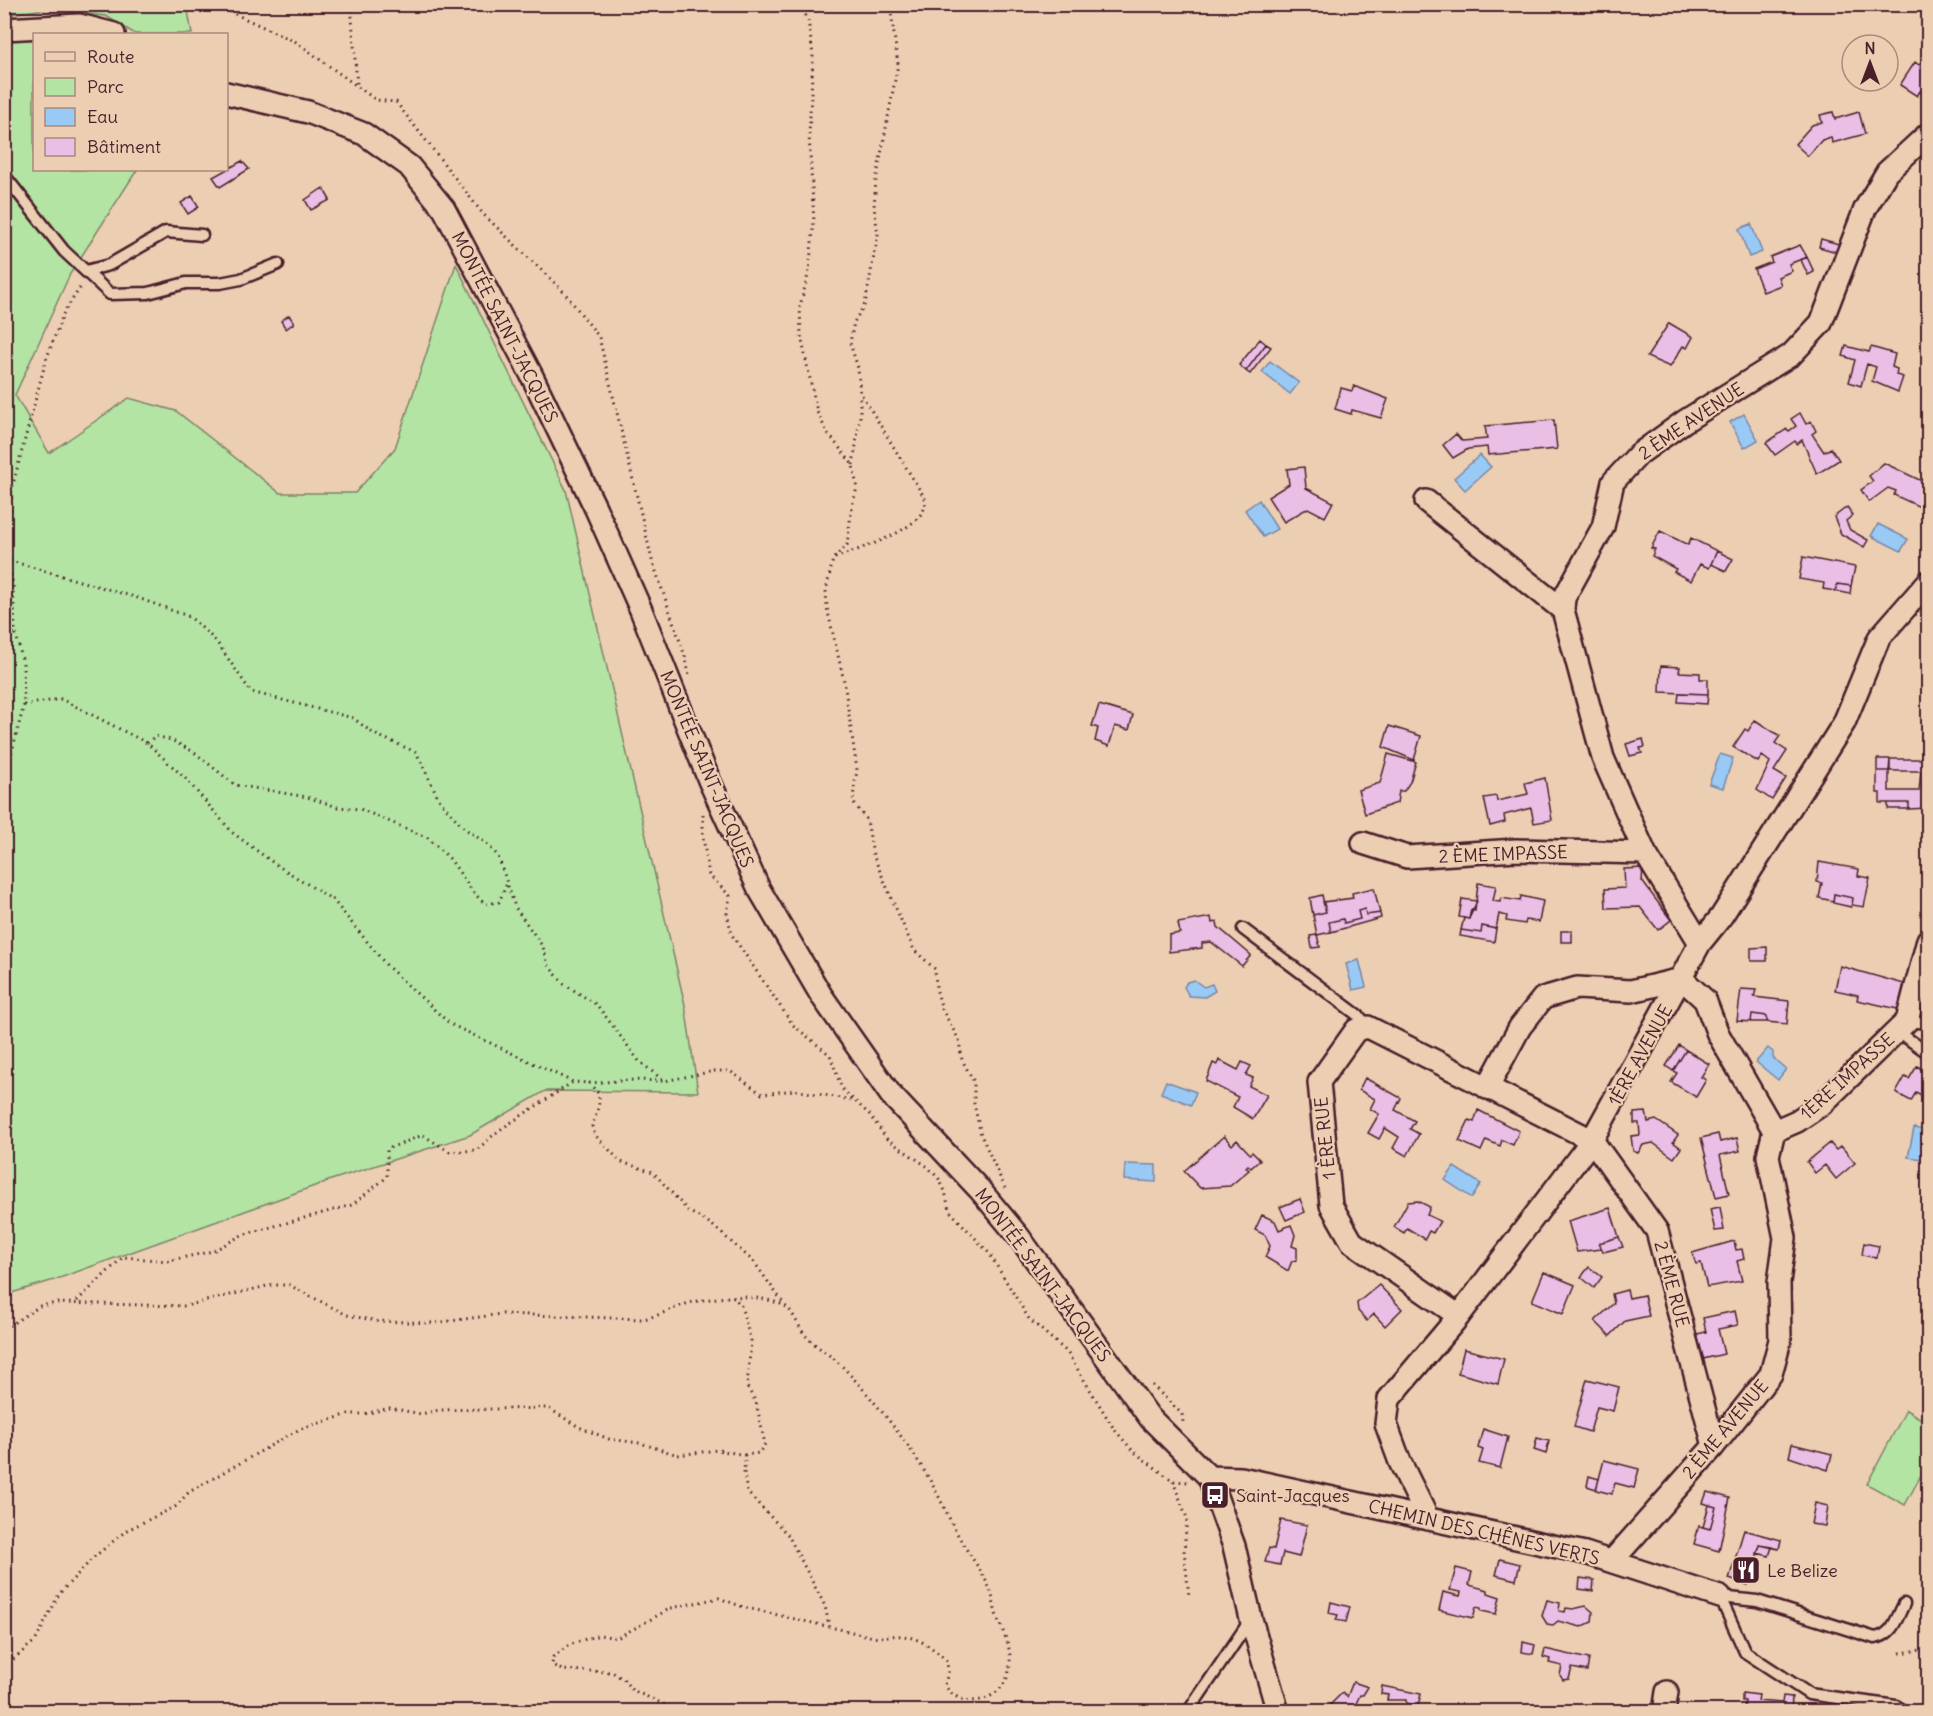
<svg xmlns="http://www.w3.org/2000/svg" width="1933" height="1716" viewBox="0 0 1933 1716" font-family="Delius,sans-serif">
	<rect width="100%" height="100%" fill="#eccfb3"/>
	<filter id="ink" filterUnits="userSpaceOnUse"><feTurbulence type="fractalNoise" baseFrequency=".0167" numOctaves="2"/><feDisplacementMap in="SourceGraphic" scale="12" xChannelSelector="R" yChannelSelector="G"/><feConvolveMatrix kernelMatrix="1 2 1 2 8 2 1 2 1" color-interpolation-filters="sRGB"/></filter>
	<g filter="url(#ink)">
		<path fill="#b3e4a4" stroke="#7e8268" stroke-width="1.5" d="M5 4 187 5 192 34H135L106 16 44 9 5 15Z
			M25 35H34V170H137L70 274 15 395 49 453 129 398 176 411 280 493H355L395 448 456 264 566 490 685 1005 698 1092 545 1091 470 1135 334 1179 54 1280 5 1295 4 42Z
			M1906 1410 1928 1423V1462L1905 1505 1867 1484Z"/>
		<path fill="#99caf6" stroke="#7986a5" stroke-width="1.5" d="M1751 224 1762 252 1749 257 1739 229Z
			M1270 361 1299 383 1290 394 1262 372Z
			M1744 414 1758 440 1744 448 1730 422Z
			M1480 455 1491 467 1465 490 1454 478Z
			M1259 500 1277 529 1263 537 1245 510Z
			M1878 524 1908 539 1901 551 1871 536Z
			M1720 754 1733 758 1723 788 1709 784Z
			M1359 960 1366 987 1353 990 1346 964Z
			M1194 980 1204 987 1212 984 1215 991 1205 997 1189 996 1184 987 1187 982Z
			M1768 1048 1773 1052V1058L1786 1069 1778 1080 1756 1062Z
			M1166 1081 1196 1092 1191 1105 1161 1093Z
			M1914 1128 1928 1131 1923 1159 1908 1157Z
			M1125 1164 1156 1165V1182L1124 1180Z
			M1454 1167 1481 1184 1472 1198 1445 1180Z"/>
		<path fill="#eabfe5" stroke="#4a1f2b" stroke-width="1.5" d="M1926 54 1928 97 1920 91 1917 96 1900 85 1915 62 1919 65Z
			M1833 112 1835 119 1859 112 1865 134 1832 143 1831 137 1822 140 1808 156 1795 144 1812 125 1822 122 1820 115Z
			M242 161 249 169 220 187 213 177Z
			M323 188 330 200 311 210 305 200Z
			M192 196 199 207 188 214 181 203Z
			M1821 239 1839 244 1837 252 1819 247Z
			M1800 245 1807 257 1789 264 1792 271 1778 277 1781 285 1763 292 1754 269 1772 262 1770 257Z
			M1807 257 1814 272 1808 275 1801 260Z
			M289 315 294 323 286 329 281 321Z
			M1669 323 1693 337 1687 348 1683 346 1670 367 1647 357Z
			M1260 339 1266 344 1246 371 1239 365Z
			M1266 344 1271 347 1250 374 1246 371Z
			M1846 346 1869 352 1871 347 1895 354 1892 367 1897 369 1896 375 1903 377 1898 392 1872 381 1876 367 1867 364 1861 386 1849 382 1855 360 1843 356Z
			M1354 386 1388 399 1381 418 1352 410 1351 414 1335 409 1341 388 1352 391Z
			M1800 413 1806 424 1811 421 1816 431 1812 434 1824 452 1831 448 1839 460 1817 474 1802 440 1797 444 1795 441 1775 455 1766 443 1787 429 1789 431 1796 426 1791 419Z
			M1554 420 1557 449 1488 455 1487 447 1468 449 1453 458 1443 445 1456 434 1462 441 1487 439 1485 426Z
			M1884 463 1928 484V507L1921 504 1920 507 1894 495 1896 491 1888 488 1869 502 1861 490 1873 481 1869 476Z
			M1304 467 1306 488 1333 502 1325 517 1308 508 1284 522 1268 497 1289 484 1287 469Z
			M1847 507 1853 515 1846 521 1850 530 1868 540 1864 547 1841 534 1834 517Z
			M1660 531 1688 545 1691 538 1717 551 1709 568 1700 564 1691 581 1674 572 1676 569 1652 556 1655 549 1651 548Z
			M1717 551 1733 559 1726 571 1711 564Z
			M1803 557 1855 567 1851 586 1837 584 1836 591 1823 589 1824 583 1799 579Z
			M1837 584 1851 586 1850 594 1836 591Z
			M1661 666 1680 667 1679 672 1700 673V679H1708V694L1660 692Z
			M1679 693 1708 694 1707 704 1678 702Z
			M1099 705 1133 715 1129 730 1115 726 1109 746 1095 741 1098 728 1092 726Z
			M1755 720 1780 736 1775 743 1787 751 1774 771 1786 778 1772 800 1757 790 1770 762 1762 756 1758 762 1733 747 1745 729 1748 731Z
			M1389 726 1421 736 1414 760 1383 747Z
			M1643 739 1645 747 1640 748 1642 753 1630 756 1626 744Z
			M1388 754 1416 762 1410 782 1404 791H1399L1397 803 1365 814 1358 790 1380 783Z
			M1877 759H1890L1889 771H1877Z
			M1890 759H1928V808L1909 809V803H1880V793H1877V771H1889V791H1919L1921 771H1890Z
			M1545 778 1552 820 1534 823 1531 808 1504 815 1505 822 1490 826 1484 798 1496 796 1497 801 1528 794 1525 783Z
			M1888 803H1909V809H1888Z
			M1819 862 1859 869 1858 876 1870 878 1864 907 1852 905 1853 898 1834 894 1833 901 1819 898 1822 883 1817 882Z
			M1643 868 1642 881 1671 920 1658 930 1640 907 1606 908 1605 889 1625 888 1624 869Z
			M1478 883 1496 886 1493 901 1500 902 1501 898 1520 901 1521 896 1543 901 1539 922 1526 920 1525 924 1506 921 1507 916 1499 914 1496 929 1482 926 1481 933 1461 930 1464 918 1469 919 1471 910 1475 911Z
			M1374 888 1380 913 1366 915 1365 909 1358 911 1360 919 1344 923 1343 919 1329 922 1331 932 1317 935 1313 915 1326 912 1323 902 1353 898 1352 893Z
			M1834 894 1853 898 1851 907 1833 903Z
			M1322 895 1326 912 1313 915 1310 898Z
			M1462 899 1477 901 1469 919 1459 917Z
			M1365 909 1366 915 1380 913 1381 918 1331 932 1329 922 1343 919 1344 923 1360 919 1358 911Z
			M1211 917 1212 923 1217 922 1218 927 1251 955 1242 966 1211 942 1202 943V948L1169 952V935L1180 933 1178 923Z
			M1482 926 1496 929 1494 942 1460 936 1461 930 1481 933Z
			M1561 931H1572V942H1561Z
			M1317 935 1320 947 1312 948 1310 936Z
			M1767 947V961H1751V948Z
			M1840 966 1904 984 1898 1009 1857 1000 1858 995 1835 990Z
			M1741 989 1756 990 1754 997 1789 1001 1787 1024 1767 1022V1016L1752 1014 1751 1022 1737 1021Z
			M1752 1014 1767 1016V1022H1751Z
			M1679 1045 1686 1050 1673 1071 1666 1066Z
			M1686 1050 1709 1064 1701 1077 1706 1080 1696 1097 1671 1082 1677 1073 1673 1071Z
			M1219 1060 1238 1070 1242 1062 1251 1066 1246 1075 1253 1078 1249 1086 1267 1095 1253 1119 1233 1107 1238 1097 1206 1081 1213 1063 1217 1065Z
			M1917 1066 1928 1073V1099L1916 1092 1911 1101 1896 1093 1905 1077 1909 1079Z
			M1365 1078 1401 1098 1395 1110 1415 1121 1410 1129 1419 1134 1407 1156 1393 1148 1399 1137 1385 1128 1379 1139 1368 1133 1379 1114 1370 1109 1375 1099 1359 1090Z
			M1478 1110 1519 1131 1513 1145 1502 1140 1500 1146 1486 1140 1481 1151 1459 1141 1469 1120 1474 1122Z
			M1646 1112 1648 1122 1656 1120 1678 1135 1673 1142 1681 1148 1674 1158 1653 1143 1643 1145 1638 1153 1633 1151 1631 1136 1640 1135 1639 1123H1634V1113Z
			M1718 1134 1720 1142 1737 1138 1740 1151 1720 1155 1729 1194 1716 1197 1701 1138Z
			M1224 1136 1232 1145 1237 1140 1250 1154 1252 1152 1260 1160 1251 1168 1248 1165 1246 1167 1249 1170 1230 1186 1200 1188 1184 1171Z
			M1830 1143 1836 1150 1841 1146 1855 1163 1836 1179 1825 1165 1815 1173 1807 1162Z
			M1300 1199 1305 1212 1286 1220 1280 1207Z
			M1418 1201 1430 1207 1427 1215 1440 1221 1433 1233 1429 1231 1425 1239 1407 1228 1404 1233 1394 1227 1408 1202Z
			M1720 1207 1724 1230 1715 1231 1710 1209Z
			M1610 1208 1619 1237 1599 1243 1601 1249 1577 1252 1568 1221Z
			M1262 1215 1275 1221 1279 1230 1291 1225 1295 1235 1292 1246 1297 1248V1260L1292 1261 1288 1271 1265 1257 1270 1246 1265 1235 1255 1230Z
			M1619 1237 1623 1247 1603 1252 1599 1243Z
			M1734 1241 1736 1250 1742 1249 1744 1259 1737 1261 1742 1281 1707 1287 1701 1263 1696 1264 1692 1253Z
			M1864 1243 1879 1246 1877 1258 1862 1255Z
			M1589 1267 1602 1277 1594 1288 1581 1277Z
			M1544 1272 1575 1285 1563 1314 1532 1301Z
			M1379 1285 1402 1309 1385 1326 1374 1314 1367 1321 1358 1311 1357 1303Z
			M1627 1290 1629 1298 1644 1295 1649 1316 1625 1321 1610 1336 1595 1321 1614 1303 1612 1294Z
			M1735 1311 1738 1325 1718 1329 1724 1354 1703 1359 1697 1334 1706 1332 1703 1318Z
			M1464 1349 1504 1359 1498 1384 1458 1373Z
			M1587 1379 1619 1387 1613 1411 1597 1407 1590 1432 1574 1427Z
			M1483 1429 1508 1437 1500 1468 1479 1463 1483 1450 1478 1448Z
			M1537 1438 1549 1441 1546 1454 1534 1450Z
			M1792 1444 1832 1454 1828 1470 1789 1457Z
			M1604 1460 1639 1469 1634 1488 1615 1483 1612 1494 1596 1490Z
			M1589 1476 1599 1479 1596 1489 1587 1486Z
			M1707 1492 1730 1498 1719 1551 1694 1544 1699 1526 1710 1529 1716 1507 1703 1503Z
			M1815 1503 1828 1506 1825 1526 1811 1524Z
			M1709 1505 1716 1507 1710 1529 1703 1527Z
			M1281 1520 1307 1525 1299 1557 1283 1553 1280 1565 1265 1562 1269 1548 1274 1549Z
			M1744 1530 1781 1540 1779 1549 1760 1545 1748 1585 1729 1579Z
			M1760 1545 1772 1547 1769 1556 1757 1553Z
			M1500 1559 1520 1564 1516 1580 1496 1575Z
			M1456 1568 1472 1572 1469 1585 1488 1590V1593L1500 1597 1496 1614 1481 1611V1608L1476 1607 1473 1618 1439 1610 1443 1592 1460 1596 1461 1592 1450 1590Z
			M1580 1578 1594 1580 1593 1591 1579 1589Z
			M1547 1600 1560 1603 1559 1611 1565 1612 1566 1608 1573 1609 1586 1606 1593 1612 1592 1622 1581 1627 1558 1621 1553 1625 1547 1624 1542 1616Z
			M1331 1602 1350 1607 1346 1622 1336 1620 1338 1615 1329 1613Z
			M1523 1642 1535 1645 1533 1654 1522 1652Z
			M1545 1649 1589 1659 1587 1671 1572 1668 1569 1679 1563 1680 1560 1675 1562 1666 1549 1663 1550 1659 1543 1657Z
			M1353 1682 1368 1687 1363 1695H1360L1352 1712H1335L1329 1706 1342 1693 1347 1697Z
			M1382 1686 1421 1694 1418 1706 1406 1703V1700H1387L1388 1695 1381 1694Z
			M1742 1693 1759 1695 1758 1701 1782 1703 1783 1696 1792 1697 1791 1712H1744L1745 1701H1742Z"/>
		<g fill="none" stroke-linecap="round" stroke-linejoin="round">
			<g stroke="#4a1f2b" stroke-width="15">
				<path id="service" d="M4 175 64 251 110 294 148 293 186 283H220L241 279 278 264
					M86 271 109 265 166 232 202 235
					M1243 929 1359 1016 1368 1027
					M1907 1021 1928 1023
					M1897 1031 1928 1053
					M1904 1604C1896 1619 1893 1635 1875 1638L1757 1601 1720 1597 1745 1652 1809 1694 1896 1706 1906 1712
					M1188 1712 1251 1619"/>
			</g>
			<g stroke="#4a1f2b" stroke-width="26">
				<path id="minor" d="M4 29 79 25 114 34
					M226 93 308 112 364 134 409 166 444 209 531 374 596 509 641 610 709 780 759 889 821 995 891 1095 980 1190 1019 1237 1150 1418 1209 1477 1234 1546 1251 1619 1278 1712
					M1426 501 1563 610
					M1363 843 1407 857 1516 850 1645 853
					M1700 943 1645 853 1603 758 1563 610 1564 598 1603 527 1613 482 1639 454 1685 421 1791 355 1821 323 1865 209 1887 172 1928 134
					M1487 1088 1520 1027 1543 998 1577 988 1631 991 1682 979 1705 1000 1718 1034 1774 1131 1768 1156 1785 1238 1779 1282 1780 1340 1771 1374 1714 1446 1612 1561
					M1774 1131 1797 1121 1822 1104 1907 1021 1928 940
					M1459 1316 1352 1242 1331 1205 1319 1082 1356 1030 1368 1027 1592 1140 1657 1231 1714 1446
					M1209 1477 1241 1478 1585 1553 1720 1597
					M1428 1519 1400 1462 1386 1424 1389 1399 1459 1316 1592 1140 1700 943 1721 917 1844 723 1879 638 1928 582
					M1664 1712 1667 1692"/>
			</g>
			<path stroke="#4a1f2b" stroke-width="3" stroke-dasharray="1.5 4.5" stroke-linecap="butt" d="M213 4 296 42 376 100 396 102 483 214 564 292 599 337 652 560 686 659 689 675
				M351 4 357 86
				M800 4 808 20 813 55 809 135 814 222 809 271 800 306 801 336 817 412 827 432 853 465 857 488 852 506 847 545 833 559 826 591 827 608 844 681 857 770 853 797 855 805 867 820 873 855 914 950 935 969 936 988 942 1009 959 1040 962 1060 974 1082V1104L981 1135 1005 1188
				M853 465 860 418V394
				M835 558C860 548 926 530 926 500L860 392 858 368 850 343 854 322 865 304 878 234 874 207 876 181 898 64 890 4
				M4 559 138 598 190 617 216 641 251 692 353 718 374 734 416 752 440 801 464 828 486 843 498 856 515 907 543 947 548 965 564 984 597 1005 639 1061 664 1081
				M4 649 15 630
				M24 705 61 699 147 743 185 778 233 833 275 864 333 900 387 966 450 1024 573 1082 589 1083 599 1094V1106L592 1126 595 1135 621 1162 653 1172 688 1211 711 1224 754 1262 784 1304
				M147 743 155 736 171 740 194 752 235 785 307 797 338 807 360 809 428 838 450 859 473 892 485 904 499 902 507 883
				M4 782 24 705 23 663 15 630 13 584 6 559 12 488 46 360 64 312 82 285
				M703 814V837L709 875 730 896 727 914 732 935 793 1025 830 1055 842 1089 870 1115 887 1139 928 1167 939 1179 945 1191 949 1210 989 1253 1029 1319 1067 1352 1114 1429 1133 1451 1173 1481 1189 1482
				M589 1083 633 1080 664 1081 715 1071H730L762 1094 794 1090 853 1100
				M733 1296 741 1306 751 1341 747 1387 756 1402 765 1444 759 1453 745 1455 744 1474 747 1492 788 1535 825 1606 829 1625
				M77 1301 123 1257 168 1261 213 1251 242 1235 352 1205 387 1177V1149L423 1135 450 1152 477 1150 498 1131 573 1082
				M4 1329 40 1306 56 1303 185 1306 271 1285H289L347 1315 377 1321 435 1323 502 1314 642 1319C661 1316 676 1306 693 1302 722 1296 755 1293 783 1305 793 1309 798 1328 807 1337 817 1348 831 1355 842 1366 873 1399 905 1438 928 1477 940 1497 948 1517 959 1537 969 1555 984 1573 991 1592 994 1601 994 1610 998 1619 1006 1638 1014 1653 1008 1675 999 1703 960 1711 945 1685L948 1672 947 1661C925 1640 907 1631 878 1638L743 1607 719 1598 671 1608 617 1638 600 1635 586 1639 569 1645 553 1657 552 1665 562 1670 612 1672 623 1679 632 1690 681 1712
				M1152 1385 1182 1414 1183 1422
				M1173 1481 1187 1518 1184 1550 1189 1596
				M1900 1653 1928 1649
				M4 1667 36 1640 59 1594 94 1557 127 1530 175 1507 189 1492 300 1429 349 1414H364L390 1408 421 1414 439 1410 548 1408 579 1427 609 1439 640 1443 678 1455 718 1450 745 1455"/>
			<use href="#service" stroke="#eccfb3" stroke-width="10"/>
			<use href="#minor" stroke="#eccfb3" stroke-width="21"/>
		</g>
	</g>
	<defs>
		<g id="bus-square" transform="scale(1.5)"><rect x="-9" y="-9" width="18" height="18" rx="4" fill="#4a1f2b" stroke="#eccfb3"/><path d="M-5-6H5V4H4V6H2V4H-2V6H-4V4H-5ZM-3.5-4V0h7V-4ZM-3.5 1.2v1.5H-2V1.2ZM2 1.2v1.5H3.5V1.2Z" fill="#fff"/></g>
		<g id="restaurant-square" transform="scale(1.5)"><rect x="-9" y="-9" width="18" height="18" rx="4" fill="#4a1f2b" stroke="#eccfb3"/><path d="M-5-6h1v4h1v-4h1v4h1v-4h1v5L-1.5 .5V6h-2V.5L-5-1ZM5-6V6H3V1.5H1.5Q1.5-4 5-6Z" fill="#fff"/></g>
	</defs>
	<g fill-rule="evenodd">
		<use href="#bus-square" x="1215" y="1495"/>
		<use href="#restaurant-square" x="1746" y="1570"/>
	</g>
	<g text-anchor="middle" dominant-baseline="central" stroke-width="4.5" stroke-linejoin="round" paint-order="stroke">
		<g font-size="18" fill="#4a1f2b" stroke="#eccfb3">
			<text transform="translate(505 327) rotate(63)">MONTÉE SAINT-JACQUES</text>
			<text transform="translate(1691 421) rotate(-34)">2 ÈME AVENUE</text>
			<text transform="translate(707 769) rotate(67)">MONTÉE SAINT-JACQUES</text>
			<text transform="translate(1503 854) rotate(-2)">2 ÈME IMPASSE</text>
			<text transform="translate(1640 1055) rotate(-61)">1ÈRE AVENUE</text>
			<text transform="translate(1847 1076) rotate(-42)">1ÈRE IMPASSE</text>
			<text transform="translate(1325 1138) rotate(-96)">1 ÈRE RUE</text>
			<text transform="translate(1043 1275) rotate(53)">MONTÉE SAINT-JACQUES</text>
			<text transform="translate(1672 1284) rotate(75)">2 ÈME RUE</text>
			<text transform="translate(1725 1429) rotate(-50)">2 ÈME AVENUE</text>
			<text transform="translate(1484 1532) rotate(13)">CHEMIN DES CHÊNES VERTS</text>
		</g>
		<g font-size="18" fill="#4a1f2b" stroke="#eccfb3" text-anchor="start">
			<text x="1236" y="1495">Saint-Jacques</text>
			<text x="1767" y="1570">Le Belize</text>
		</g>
	</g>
	<rect width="1933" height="1716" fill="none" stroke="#eccfb3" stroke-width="24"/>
	<rect x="12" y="12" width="1909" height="1692" fill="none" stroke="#4a1f2b" stroke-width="2" filter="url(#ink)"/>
	<rect x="33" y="33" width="195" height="138" fill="#eccfb3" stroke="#ab897d" stroke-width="1.5"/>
	<rect x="45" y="52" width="30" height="9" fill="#eccfb3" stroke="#ab897d" stroke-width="1.5"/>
	<text x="87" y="63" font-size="18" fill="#4a1f2b">Route</text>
	<rect x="45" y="78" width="30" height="18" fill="#b3e4a4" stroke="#ab897d" stroke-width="1.5"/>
	<text x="87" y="93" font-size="18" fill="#4a1f2b">Parc</text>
	<rect x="45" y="108" width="30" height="18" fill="#99caf6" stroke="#ab897d" stroke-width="1.5"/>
	<text x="87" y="123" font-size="18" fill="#4a1f2b">Eau</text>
	<rect x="45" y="138" width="30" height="18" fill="#eabfe5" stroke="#ab897d" stroke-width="1.5"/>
	<text x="87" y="153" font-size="18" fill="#4a1f2b">Bâtiment</text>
	<g transform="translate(1870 63)"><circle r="28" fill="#eccfb3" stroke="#ab897d" stroke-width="1.5"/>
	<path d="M0-4.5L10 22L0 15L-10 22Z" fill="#4a1f2b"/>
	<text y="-9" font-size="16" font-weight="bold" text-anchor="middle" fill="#4a1f2b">N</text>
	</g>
</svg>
